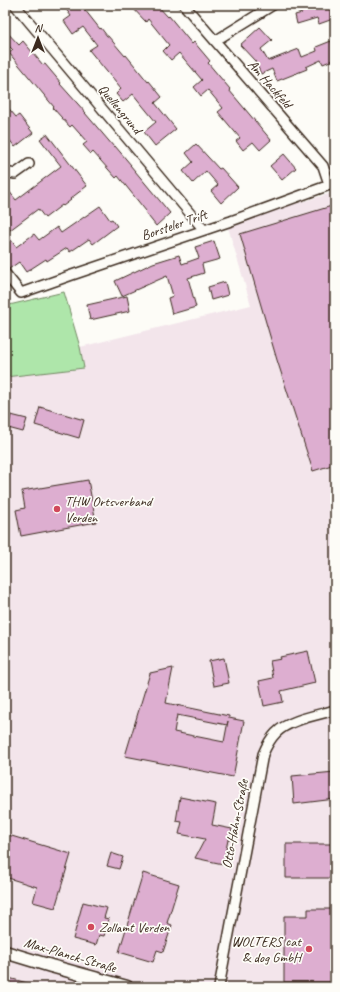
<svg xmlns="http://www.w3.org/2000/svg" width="340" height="992" viewBox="0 0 340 992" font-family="Caveat,sans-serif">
	<rect width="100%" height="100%" fill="#fdfcf7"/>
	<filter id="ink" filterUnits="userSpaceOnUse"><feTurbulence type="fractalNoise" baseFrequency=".025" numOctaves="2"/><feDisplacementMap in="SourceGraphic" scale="8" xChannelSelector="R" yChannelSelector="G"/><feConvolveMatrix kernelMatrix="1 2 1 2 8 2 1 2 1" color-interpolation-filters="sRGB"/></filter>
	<g filter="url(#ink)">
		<path fill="#f3e5eb" d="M335 192V987H5V377L84 368 80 347 251 305 227 224Z"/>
		<path fill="#aee6aa" stroke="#748864" d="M64 292 80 347 84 368 5 377V306Z"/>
		<path fill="#ddaed0" stroke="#3b2a1e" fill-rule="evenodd" d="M63 5H81L100 29 101 28 107 36H108L125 56 126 55 148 82 149 81 162 97 155 103 176 129 155 146 144 132 156 122 133 94 123 102 116 94 121 89 89 50 97 45 83 27 73 34 64 21 71 16Z
			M130 5H157L168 17 169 16 192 44 194 42 210 61 208 63 230 89 229 90 271 140 260 150 253 142 243 150 236 141 240 138 218 112 223 108 208 90 201 96 194 87 202 80 179 53 171 60 163 51 169 45 148 19 146 22Z
			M312 5H329L333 19 319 24 317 18 297 24 295 15 302 13 301 8Z
			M260 27 272 40 261 49 268 61 299 49 302 57 317 51 316 47 331 41 335 50V59L323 64 321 60 306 67 307 69 277 81 272 69 261 74 255 61 240 45Z
			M5 30 19 45 23 41 43 65 45 64 61 83 60 84 86 113H85L114 147 115 146 131 165H130L170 213 156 226 145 212 146 211 118 176 116 178 93 152 91 154 83 145 87 142 72 125 70 127 53 108 54 107 9 53 13 50 5 42Z
			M5 104 16 117 19 115 33 133 15 147 5 134Z
			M47 134 87 186 70 199 71 200 63 206 62 205 45 218 38 209 6 233 16 247 34 234 39 240 57 227 61 233 100 206 110 220 112 219 117 226 93 244 89 239 70 252 67 248 47 261 46 259 26 272 19 262 9 269 5 267V186L16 200 61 166 40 139Z
			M196 144 219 169 221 168 238 187 221 203 211 191 218 185 206 171 193 183 183 171 193 162 186 153Z
			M284 154 296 168 282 180 270 166Z
			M335 205V464L313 471 277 360 240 234Z
			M214 241 220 259 202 264 204 273 188 278 196 307 172 314 168 298 173 296 167 276 122 296 115 281 153 263 179 255 182 264 199 258 195 247Z
			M225 282 228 295 211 300 208 287Z
			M127 296 130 311 90 320 87 305Z
			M40 407 84 420 79 438 35 425Z
			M11 415 27 419 23 432 8 428Z
			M88 480 96 522 21 536 16 510 25 508 22 491Z
			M308 651 315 683 281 691 283 702 264 706 259 681 273 678 270 661 281 659 280 657Z
			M224 658 229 683 214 686 209 661Z
			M173 668 166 703 229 716V718L244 721 233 777 125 756 150 673ZM177 715 227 725 228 721 224 742 174 732Z
			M335 772V799L294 804 292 776Z
			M180 797 216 804 212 825 232 829 230 840H228L223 864 195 858 205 839 179 834 182 822 176 821Z
			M5 834 71 854 55 908 33 902 37 887 5 877Z
			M286 844H335V878H286Z
			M111 853 123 857 119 869 107 866Z
			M143 873 179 884 167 923 172 925 163 952 157 950 153 962 119 952Z
			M83 902 107 908 104 918 109 919 104 936 99 935 96 945 73 939Z
			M308 909H335V982H284V916H308Z
			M5 977 31 984V987H5Z"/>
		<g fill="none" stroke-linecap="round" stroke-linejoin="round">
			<g stroke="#3b2a1e" stroke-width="12">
				<path id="minor" d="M15 5 204 230
					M184 5 323 166 329 184
					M215 41 273 5
					M5 172 15 174 29 164
					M5 273 21 293 72 275 231 221 335 183
					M219 987 263 754C266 747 270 739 276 733 288 720 318 715 335 710"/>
			</g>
			<g stroke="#3b2a1e" stroke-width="15">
				<path id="tertiary" d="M5 952 51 966 127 987"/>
			</g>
			<use href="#minor" stroke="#fdfcf7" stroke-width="9"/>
			<use href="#tertiary" stroke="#fdfcf7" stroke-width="12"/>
		</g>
	</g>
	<g fill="#d1495b" stroke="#fdfcf7" stroke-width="1.5">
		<circle cx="57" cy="509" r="4"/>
		<circle cx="91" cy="927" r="4"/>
		<circle cx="309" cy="949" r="4"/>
	</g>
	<g text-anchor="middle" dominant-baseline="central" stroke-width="3.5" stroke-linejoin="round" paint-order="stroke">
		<g font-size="14" fill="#3b2a1e" stroke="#fdfcf7">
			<text transform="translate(270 84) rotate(49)">Am Hackfeld</text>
			<text transform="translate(120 109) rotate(50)">Quellengrund</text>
			<text transform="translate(174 225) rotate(-19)">Borsteler Trift</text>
			<text transform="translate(235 824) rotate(-79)">Otto-Hahn-Straße</text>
			<text transform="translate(70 955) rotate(16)">Max-Planck-Straße</text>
		</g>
		<g font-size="14" fill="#3b2a1e" stroke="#fdfcf7" text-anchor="start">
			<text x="65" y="501">THW Ortsverband<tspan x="65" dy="16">Verden</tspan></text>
			<text x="99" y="927">Zollamt Verden</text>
			<text x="301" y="941" text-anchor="end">WOLTERS cat<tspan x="301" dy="16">&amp; dog GmbH</tspan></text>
		</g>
	</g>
	<rect width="340" height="992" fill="none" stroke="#fdfcf7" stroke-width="20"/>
	<rect x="10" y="10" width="320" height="972" fill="none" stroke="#3b2a1e" stroke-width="1.5" filter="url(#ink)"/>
	<g transform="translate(38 38)" stroke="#fdfcf7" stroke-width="3" paint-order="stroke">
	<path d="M0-3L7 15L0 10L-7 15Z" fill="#3b2a1e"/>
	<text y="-6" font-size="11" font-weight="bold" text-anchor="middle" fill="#3b2a1e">N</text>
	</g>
</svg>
